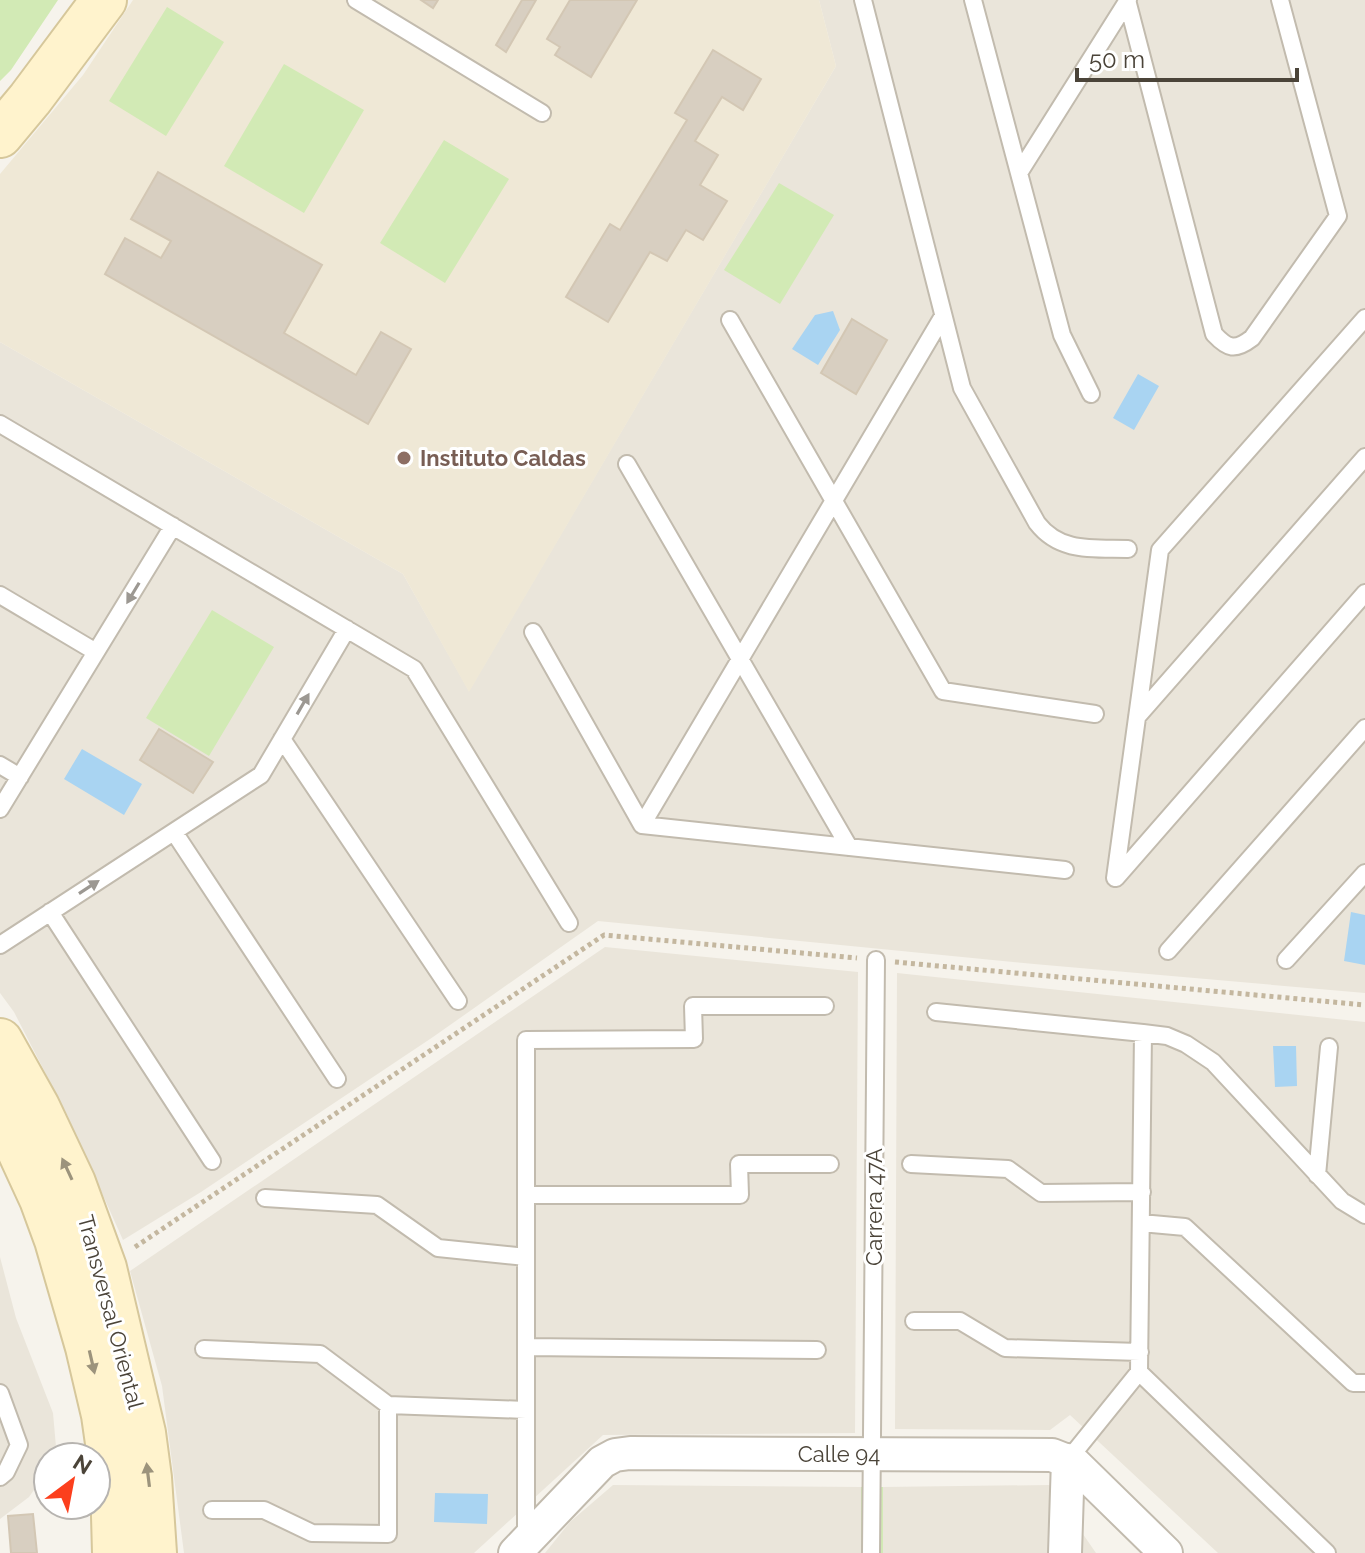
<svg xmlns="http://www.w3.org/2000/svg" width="1365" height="1553" viewBox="0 0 1365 1553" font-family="Raleway,sans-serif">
	<rect width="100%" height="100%" fill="#f6f3ec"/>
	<path fill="#eae5da" d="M819 0H1365V993L1034 964 598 921 433 1037 201 1192 123 1240 67 1115 14 1012 0 993V342L403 574 469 691 836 66Z
		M605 947 858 972 855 1433 603 1435 474 1553H184L162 1386 130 1271Z
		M897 973 1365 1022V1553H1218L1070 1415 1050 1430 895 1429Z
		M0 1257 16 1318 53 1413 56 1447 52 1457H48L46 1473 29 1497 0 1519Z
		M613 1485 861 1487V1553H545L570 1522Z
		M1049 1485 1096 1553H883V1487Z"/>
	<path fill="#efe8d6" d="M133 0H819L836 66 469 692 403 574 0 342V174L83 75Z"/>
	<path fill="#d2eab5" d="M0 0H58L11 70 0 81Z
		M167 7 224 42 166 136 109 101Z
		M284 64 364 110 304 213 224 166Z
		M444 140 509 179 445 283 380 243Z
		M779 183 834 215 780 304 724 270Z
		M212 610 274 647 209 756 146 718Z
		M861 1487H883V1553H861Z"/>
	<path fill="#a9d4f2" d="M833 311 840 330 818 365 792 349 815 315Z
		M1138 374 1159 386 1134 430 1113 418Z
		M82 749 142 784 124 815 64 779Z
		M1351 912 1365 915V965L1344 961Z
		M1273 1046H1296L1297 1086 1275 1087Z
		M435 1493 488 1494 487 1524 434 1522Z"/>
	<path fill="#d8cfc1" stroke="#d3c7b4" stroke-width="2" d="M421 0H438L433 8Z
		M522 0H536L506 52 496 45Z
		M570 0H637L591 77 555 55 560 47 547 39Z
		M713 50 761 79 743 110 722 97 695 141 718 155 700 185 727 201 703 240 686 230 667 261 650 252 608 322 566 297 610 224 620 230 687 120 675 113Z
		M158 172 322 265 284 333 356 375 381 332 411 349 368 424 105 274 125 238 161 258 171 241 131 219Z
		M852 319 887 340 856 394 821 373Z
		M159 729 213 762 193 793 140 760Z
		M33 1514 37 1553H11L8 1516Z"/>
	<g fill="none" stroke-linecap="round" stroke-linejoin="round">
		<g stroke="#c2bbae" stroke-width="20">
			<path id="lane" d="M356 0 542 113
				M863 0 962 388 1037 523C1060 553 1093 548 1128 549
				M973 0 1062 335 1091 394
				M1127 0 1214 334C1228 349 1235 351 1252 338L1338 216 1280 0
				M1019 173 1128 0
				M730 320 943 691 1095 714
				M0 424 414 669 569 923
				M627 464 849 847
				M0 595 96 652
				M533 632 642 825
				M1137 717 1365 457
				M282 739 458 1001
				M0 765 20 777
				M0 809 173 526
				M642 825 943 316
				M642 825 1065 870
				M174 832 337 1079
				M1115 878 1160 550 1365 318
				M1116 878 1365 593
				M50 912 212 1161
				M0 945 261 775 347 629
				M1168 951 1365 728
				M1286 960 1365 873
				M936 1012 1143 1033 1167 1036 1186 1044 1213 1062 1342 1201 1365 1215
				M911 1164 1008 1169 1041 1193 1142 1192
				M1317 1175 1329 1047
				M526 1195H740L739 1164H830
				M265 1198 377 1205 438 1248 526 1257
				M1141 1223 1185 1227 1353 1383H1365
				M914 1321H960L1005 1348 1140 1352
				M526 1347 817 1350
				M204 1349 320 1354 388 1405 526 1410
				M1139 1372 1327 1553
				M0 1393 19 1445 6 1472 0 1477
				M1068 1460 1139 1372 1143 1033
				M212 1510H264L312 1533 388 1534V1405
				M526 1539V1040L694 1039 693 1006H825
				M871 1553 876 960"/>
		</g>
		<g stroke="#c2bbae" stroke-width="36">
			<path id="street" d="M515 1553 602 1462 615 1455 630 1453 1052 1455 1075 1464 1166 1553
				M1065 1553 1068 1460"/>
		</g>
		<g stroke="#d6c79b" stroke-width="48">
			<path id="secondary" d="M0 135 30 99 104 0
				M0 1041 37 1107 73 1183 104 1268 143 1433 149 1478 154 1553
				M0 1108 42 1199 57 1240 88 1347 104 1415 113 1478 115 1553"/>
		</g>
		<path stroke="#c4b79f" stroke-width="5" stroke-dasharray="4 4" stroke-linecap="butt" d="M895 962 1365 1005
			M135 1247 604 935 857 958"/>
		<use href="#lane" stroke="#fff" stroke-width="16"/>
		<use href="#street" stroke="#fff" stroke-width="32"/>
		<use href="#secondary" stroke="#fff3cd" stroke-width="44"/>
	</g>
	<defs><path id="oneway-solid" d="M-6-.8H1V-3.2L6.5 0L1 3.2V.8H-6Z" transform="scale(2)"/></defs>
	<g fill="#9c9892">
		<use href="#oneway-solid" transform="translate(133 593) rotate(121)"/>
		<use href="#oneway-solid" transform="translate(303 704) rotate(-60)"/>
		<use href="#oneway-solid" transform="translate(89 887) rotate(-33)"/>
	</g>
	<g fill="#9c937c">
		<use href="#oneway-solid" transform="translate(67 1169) rotate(-115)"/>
		<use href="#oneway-solid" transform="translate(92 1362) rotate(77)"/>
		<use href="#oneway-solid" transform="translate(148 1475) rotate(-97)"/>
	</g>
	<circle fill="#8d6e63" stroke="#fff" stroke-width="3" cx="404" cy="458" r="8"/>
	<g text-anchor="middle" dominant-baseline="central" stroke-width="6" stroke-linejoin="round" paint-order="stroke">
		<g font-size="22" font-weight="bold" fill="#785e54" stroke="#fff" text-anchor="start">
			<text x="420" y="458">Instituto Caldas</text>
		</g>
		<g font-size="22" fill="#4b4439" stroke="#fff">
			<text transform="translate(874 1207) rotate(-90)">Carrera 47A</text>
			<text transform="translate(111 1312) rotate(75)">Transversal Oriental</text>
			<text x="839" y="1454">Calle 94</text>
		</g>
	</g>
	<g transform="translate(72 1481) rotate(32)"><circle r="38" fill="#ffffff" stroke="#b7b4b0" stroke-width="2"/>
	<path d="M0-6L14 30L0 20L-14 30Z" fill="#fc3f1d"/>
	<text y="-12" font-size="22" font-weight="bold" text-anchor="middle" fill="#4b4439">N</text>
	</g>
	<path d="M1077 68v12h220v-12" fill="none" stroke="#4b4439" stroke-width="4"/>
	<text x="1089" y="68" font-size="24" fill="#4b4439" stroke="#ffffff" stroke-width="6" paint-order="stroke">50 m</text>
</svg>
